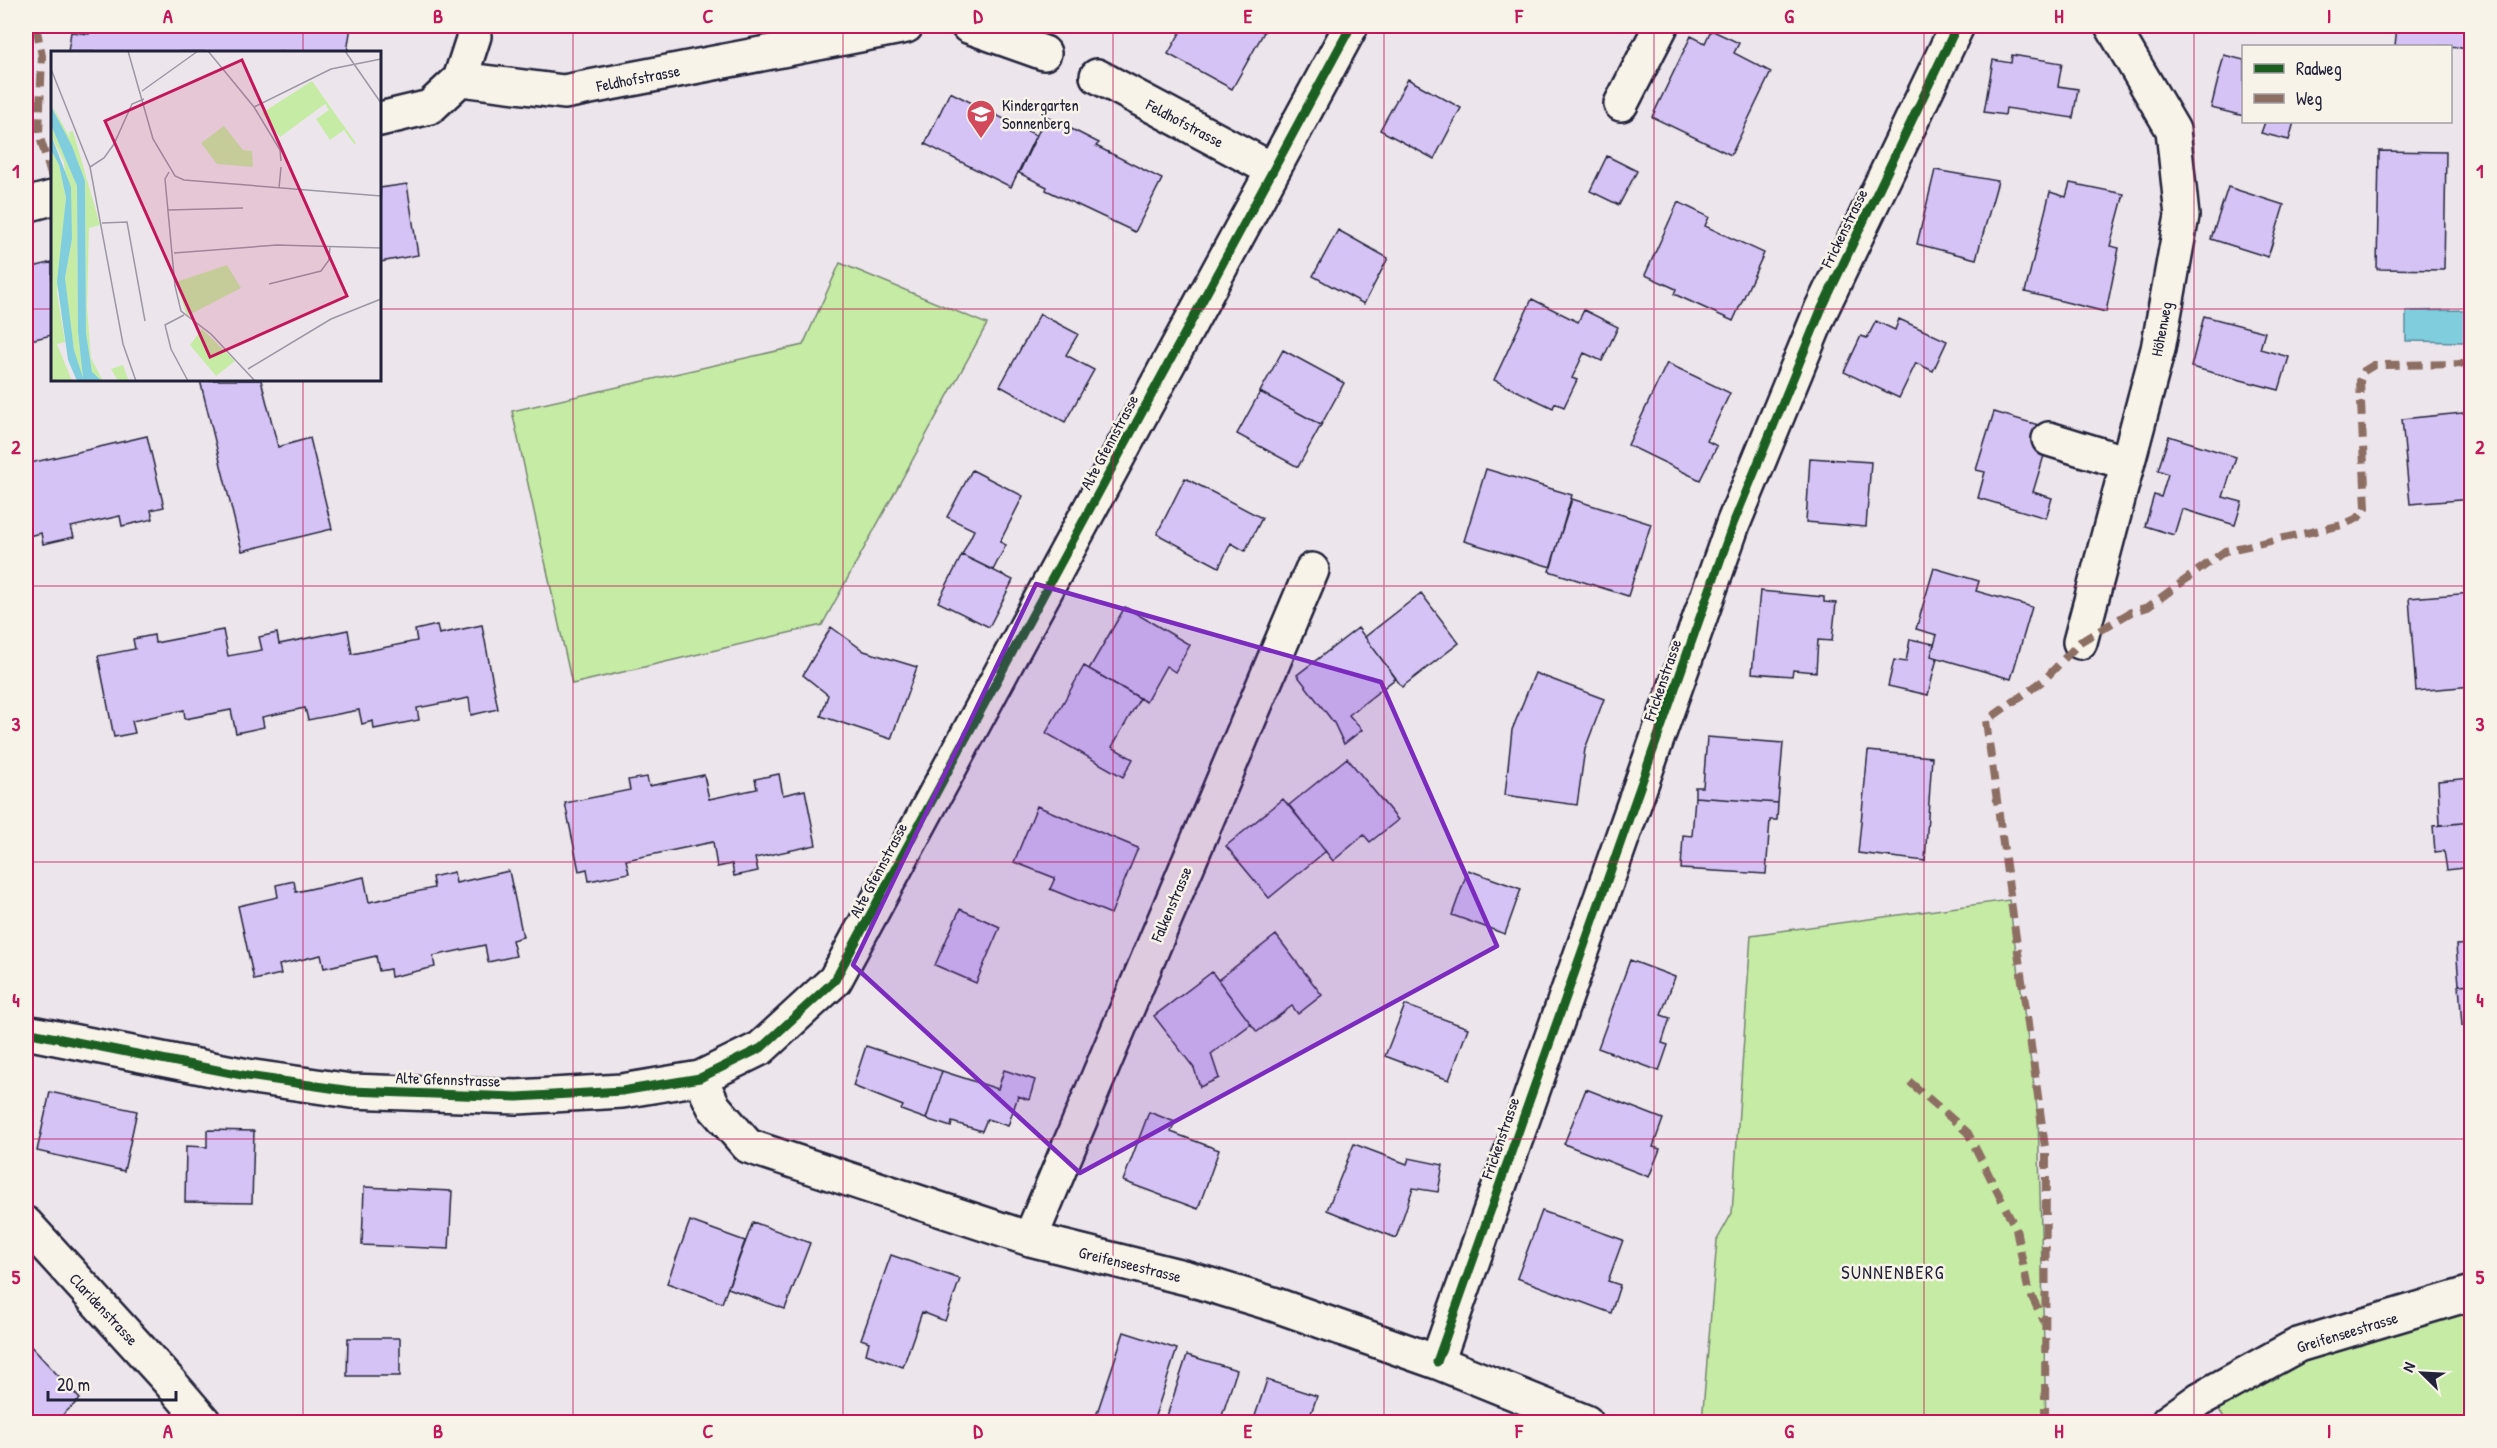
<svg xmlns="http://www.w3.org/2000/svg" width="2497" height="1448" viewBox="0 0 2497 1448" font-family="'Patrick Hand',sans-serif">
	<rect width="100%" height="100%" fill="#ede5ec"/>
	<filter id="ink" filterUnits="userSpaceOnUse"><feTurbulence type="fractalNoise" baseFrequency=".0167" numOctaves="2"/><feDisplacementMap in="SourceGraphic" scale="12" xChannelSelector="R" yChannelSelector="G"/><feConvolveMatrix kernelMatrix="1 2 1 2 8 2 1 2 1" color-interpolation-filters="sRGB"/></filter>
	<g filter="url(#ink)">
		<path fill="#c6eba5" stroke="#748670" stroke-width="1.5" d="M840 263 987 324 822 625 572 684 512 411 803 345Z
			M2009 900 2038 1115 2046 1422H1702L1717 1240 1732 1213 1751 935Z
			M2471 1302V1422H2227L2216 1405 2339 1340Z"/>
		<path fill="#80cedd" stroke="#5a899c" stroke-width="1.5" d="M2465 310V342L2406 341V311Z"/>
		<path fill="#d5c3f5" stroke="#22223b" stroke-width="1.5" d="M90 26H351L347 52H68L71 32 89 34Z
			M1184 26H1251L1264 32 1232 89 1168 54Z
			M2397 26H2472V50L2450 46H2395Z
			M1711 30 1739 43 1734 53 1771 72 1731 155 1652 117 1691 36 1705 43Z
			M2012 55 2062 63 2058 86 2078 89 2073 118 2006 108 2005 115 1984 112 1993 60 2011 63Z
			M2224 55 2244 60V116L2211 108Z
			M1408 79 1461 108 1434 159 1380 130Z
			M950 92 1036 135 1011 187 925 144Z
			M1046 116 1099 143 1096 146 1162 179 1135 232 1046 190 1047 187 1019 173Z
			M2265 122H2294L2289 140 2261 133Z
			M2379 151 2446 152 2444 270 2377 269Z
			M1607 156 1637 171 1619 205 1590 191Z
			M1935 170 1998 181 1976 259 1917 244Z
			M2070 183 2124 194 2110 246 2119 248 2106 312 2025 292 2050 192 2066 197Z
			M407 184 418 255 380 262V188Z
			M2228 187 2284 205 2268 257 2211 239Z
			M1678 202 1709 217 1705 226 1764 253 1733 321 1674 294 1676 289 1645 275Z
			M1338 230 1388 258 1364 304 1313 276Z
			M52 262V335L26 341V269Z
			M1532 299 1578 322 1584 310 1618 327 1602 361 1584 353 1572 378 1577 380 1564 407 1555 403 1553 408 1494 380Z
			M1040 314 1078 334 1066 355 1094 370 1065 422 1000 386Z
			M2204 316 2265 332 2260 349 2289 357 2279 390 2191 367Z
			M1899 319 1947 341 1933 371 1916 363 1899 398 1844 372 1861 336 1867 338 1876 321 1895 330Z
			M1283 350 1344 383 1321 425 1260 392Z
			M1667 363 1730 393 1707 441 1717 446 1700 480 1628 445Z
			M200 380H261L278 447 310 438 332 529 242 551Z
			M1260 392 1321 425 1298 467 1237 434Z
			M1994 412 2052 429 2033 492 2052 498 2046 518 1978 498 1985 472 1976 470Z
			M2472 412V499L2410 504 2402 419Z
			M147 436 164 507 151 510 153 519 122 526 120 516 71 527 74 537 43 544 41 533 28 536 26 525V464Z
			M2169 436 2236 457 2223 497 2242 502 2235 525 2182 509 2174 535 2145 526 2154 495 2161 497 2168 474 2158 470Z
			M1810 458 1871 462 1866 527 1806 522Z
			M1486 469 1572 495 1551 567 1464 541Z
			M972 470 1023 496 1000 542 1006 545 993 570 962 555 974 530 947 517Z
			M1185 478 1262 518 1245 551 1231 543 1219 567 1157 534Z
			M1572 499 1651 524 1628 596 1549 571Z
			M962 555 1013 580 989 627 938 602Z
			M1934 568 1979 581 1976 591 2032 607 2011 679 1931 656 1937 635 1916 629Z
			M1760 591 1824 597V602L1836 603 1832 641 1818 640 1816 672 1793 670 1792 676 1752 673Z
			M1421 593 1459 643 1402 687 1365 637Z
			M2472 593V686L2416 691 2409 598Z
			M1125 607 1190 645 1175 672 1166 666 1146 702 1089 669Z
			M437 625 439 634 482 625 498 709 471 715 469 698 417 708 419 720 374 729 373 721 362 724 359 710 308 720 305 708 262 717 264 727 236 733 231 710 185 719 184 710 132 721 135 733 114 737 98 656 135 649 133 639 154 635 155 643 223 630 228 656 262 650 259 637 277 633 279 644 348 630 352 654 417 641 415 630Z
			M831 627 864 651 917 667 891 739 821 716 828 695 803 675Z
			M1358 628 1396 678 1349 715 1362 730 1344 744 1334 723 1297 675Z
			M1910 639 1934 644 1931 656 1937 658 1928 695 1888 686 1894 660 1906 662Z
			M1084 666 1140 698 1112 747 1133 759 1123 777 1046 733Z
			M1535 673 1604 699 1585 749 1577 805 1505 795 1512 730Z
			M1707 737 1783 743 1778 803 1695 797V787H1703Z
			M1868 751 1932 757 1925 861 1858 853Z
			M1347 758 1398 820 1370 842 1364 835 1333 861 1289 805Z
			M779 774 783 795 805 790 816 845 755 858 758 871 734 876 732 864 717 867 713 842 626 860 629 873 589 881 587 869 579 871 565 803 630 790 628 780 647 777 649 786 704 775 709 799 757 789 755 779Z
			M2472 778V822L2440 825 2438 781Z
			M1695 797 1778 803 1777 820H1770L1766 874 1681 869 1683 835 1692 836Z
			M1283 799 1326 851 1269 898 1226 846Z
			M1037 806 1138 848 1111 914 1050 889 1055 878 1014 862Z
			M2472 822V867L2447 870 2444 851 2435 852 2433 826Z
			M1468 870 1521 889 1505 934 1452 915Z
			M509 871 523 937 512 940 516 956 488 962 485 945 433 956 435 967 391 977 390 969 379 971 376 956 324 968 321 955 279 965 281 974 254 980 238 906 278 897 276 885 294 881 296 892 364 877 369 902 434 888 432 877 454 872 456 883Z
			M960 909 1000 927 976 983 935 965Z
			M1276 935 1322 995 1298 1014 1292 1006 1257 1032 1218 980Z
			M2472 944V984L2459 985 2456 945Z
			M1630 960 1675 977 1661 1015 1670 1018 1662 1043 1668 1045 1659 1071 1598 1048Z
			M1212 972 1251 1024 1211 1054 1219 1078 1200 1087 1194 1068 1154 1016Z
			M2472 984V1025L2462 1026 2459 985Z
			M1405 1005 1468 1028 1449 1080 1385 1056Z
			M866 1046 942 1071 926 1119 901 1110 903 1106 853 1086Z
			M1004 1070 1035 1080 1029 1100 1018 1096 1008 1126 987 1119 982 1131 952 1122 951 1127 926 1119 942 1071 998 1089Z
			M1586 1089 1663 1119 1653 1147 1660 1149 1649 1177 1564 1144Z
			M50 1092 137 1111 124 1171 37 1151Z
			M2468 1103H2472V1144H2470Z
			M1149 1112 1175 1122 1171 1132 1219 1150 1198 1209 1123 1181Z
			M207 1130 254 1131 252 1203 185 1202 186 1146 207 1147Z
			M1354 1144 1407 1164 1409 1158 1443 1165 1438 1192 1413 1188 1396 1238 1327 1210Z
			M364 1187 452 1191 449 1249 362 1245Z
			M1542 1211 1623 1240 1608 1281 1620 1285 1611 1313 1517 1278Z
			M690 1221 745 1241 722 1303 667 1283Z
			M753 1222 810 1243 785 1309 728 1288Z
			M891 1255 960 1279 945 1321 922 1312 903 1367 866 1354 869 1342 861 1339Z
			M1124 1332 1177 1349 1153 1422H1140L1126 1418 1124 1422H1106L1095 1419Z
			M348 1338H400V1376H347Z
			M26 1341 80 1399 55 1422H26Z
			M1187 1355 1237 1370 1220 1422H1165Z
			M1267 1380 1317 1396 1308 1422H1253Z"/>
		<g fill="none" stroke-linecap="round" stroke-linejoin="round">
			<g stroke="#22223b" stroke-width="38">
				<path id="minor" d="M968 26 1044 53
					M1097 76 1273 170
					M460 79 564 92 906 26
					M1621 104 1661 26
					M380 119 430 107 460 79 474 36 473 26
					M26 205 52 198
					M2049 439 2127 463
					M2080 642 2158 349 2182 216 2173 130 2112 26
					M26 1032 247 1076 351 1091 517 1097 622 1091 700 1078 761 1048 835 980 1351 26
					M700 1078 714 1107 748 1146 1030 1239 1187 1278 1273 1304 1437 1362 1586 1422
					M26 1224 168 1380 204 1422
					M1030 1239 1312 570
					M1437 1362 1733 524 1821 310 1957 26
					M2168 1422 2200 1399 2298 1345 2472 1293"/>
			</g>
			<use href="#minor" stroke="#f7f3e8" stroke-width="33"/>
			<path stroke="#8d6e63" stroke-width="8" stroke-dasharray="15 8" stroke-linecap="butt" d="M36 26 42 56 39 134 52 178
				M1910 1082 1968 1133 2016 1229 2028 1289 2044 1321
				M2045 1422 2046 1154 1986 721 2044 680 2080 642 2131 612 2148 607 2225 551 2342 525 2358 518 2366 508 2360 381 2364 371 2374 365 2472 364"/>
			<g stroke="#f7f3e8" stroke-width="13">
				<path id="cycleway" d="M26 1032 247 1076 351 1091 517 1097 622 1091 700 1078 761 1048 835 980 1351 26
					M1437 1362 1733 524 1821 310 1957 26"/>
			</g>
			<use href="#cycleway" stroke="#1b5e20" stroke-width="9"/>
		</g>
	</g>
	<path fill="#7b2cbf" fill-opacity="0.2" stroke="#7b2cbf" stroke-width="4.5" stroke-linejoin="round" d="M1036 584 1381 682 1497 946 1080 1173 853 965Z"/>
	<path fill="none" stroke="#c2185b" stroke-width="1.5" stroke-opacity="0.55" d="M303 26V52M573 26V1422M843 26V1422M1113 26V1422M1384 26V1422M1654 26V1422M1924 26V1422M2194 26V1422M26 309H52M380 309H2472M303 380V1422M26 586H2472M26 862H2472M26 1139H2472"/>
	<defs>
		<g id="school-pin" transform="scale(1.5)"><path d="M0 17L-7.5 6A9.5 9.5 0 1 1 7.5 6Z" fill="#d1495b" stroke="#f7f3e8"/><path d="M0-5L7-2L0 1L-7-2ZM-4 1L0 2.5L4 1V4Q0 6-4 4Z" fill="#fff"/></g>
	</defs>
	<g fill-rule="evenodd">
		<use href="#school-pin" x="981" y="114"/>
	</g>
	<g text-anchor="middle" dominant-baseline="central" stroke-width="5" stroke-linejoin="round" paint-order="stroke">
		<g font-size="16" fill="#22223b" stroke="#f7f3e8">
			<text transform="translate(638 78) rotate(-11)">Feldhofstrasse</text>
			<text transform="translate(1185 123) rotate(28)">Feldhofstrasse</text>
			<text transform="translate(1844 228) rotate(-64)">Frickenstrasse</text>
			<text transform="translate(2161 329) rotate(-79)">Höhenweg</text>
			<text transform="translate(1109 442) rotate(-62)">Alte Gfennstrasse</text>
			<text transform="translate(1662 680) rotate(-71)">Frickenstrasse</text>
			<text transform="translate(878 870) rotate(-62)">Alte Gfennstrasse</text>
			<text transform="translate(1171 904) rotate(-67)">Falkenstrasse</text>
			<text transform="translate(448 1079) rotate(2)">Alte Gfennstrasse</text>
			<text transform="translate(1500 1138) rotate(-71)">Frickenstrasse</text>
			<text transform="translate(1130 1264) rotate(14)">Greifenseestrasse</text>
			<text transform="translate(104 1309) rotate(47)">Claridenstrasse</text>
			<text transform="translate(2347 1332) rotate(-17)">Greifenseestrasse</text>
		</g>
		<g font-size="16" fill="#22223b" stroke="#f7f3e8" text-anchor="start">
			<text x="1002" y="105">Kindergarten<tspan x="1002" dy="18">Sonnenberg</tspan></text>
		</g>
		<g font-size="18" letter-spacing="1.5" fill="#22223b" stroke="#f7f3e8">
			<text x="1893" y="1272">SUNNENBERG</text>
		</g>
	</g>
	<g transform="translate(51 51)">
		<rect width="330" height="330" fill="#ede5ec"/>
		<path d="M261 30 305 92 303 93 293 79 279 89 265 68 278 59 274 53 229 86 211 62ZM0 52 19 87 18 81 22 80 49 174 38 177 36 256 40 307 52 330 41 322 35 282 34 130ZM0 74 26 135 27 281 32 327 26 317 16 255 14 227 21 188 13 111 0 84ZM173 75 192 99 201 100 202 116 166 113 150 92ZM0 99 8 114 15 147 6 242 14 291 6 293 21 330H1ZM176 214 190 237 136 265 125 231ZM151 278 184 310 165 325 139 294ZM72 314 77 328 78 330H67L60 318Z" fill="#c6eba5"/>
		<path d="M0 55 21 95 34 130 35 282 41 321 51 330H26L17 309 6 231 15 147 8 114 0 99V84L20 136 21 188 14 227 23 299 32 327 27 281 26 135 0 74Z" fill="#80cedd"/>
		<path fill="none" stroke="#9c97a5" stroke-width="1.5" d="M77 0 102 88 124 125 133 129 330 145M157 0 203 56 229 99 230 110M294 0 330 52M0 18 39 116 72 293 85 330M91 40 147 0M203 56 280 18 330 8M39 116 53 107 63 93 81 53 93 48M118 121 114 128 124 235 130 260 160 283 204 330M228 137 230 116M117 159 192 157M51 172 76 171 94 270M123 202 226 194 330 197M218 233 270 220 278 209 279 195M133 264 114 274 120 298 137 330M197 318 280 268 330 248"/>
		<path fill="#c2185b" fill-opacity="0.15" stroke="#c2185b" stroke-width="3" d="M191 9 296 245 159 306 54 70Z"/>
		<rect width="330" height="330" fill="none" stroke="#22223b" stroke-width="3"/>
	</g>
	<rect width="2497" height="1448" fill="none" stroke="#f7f3e8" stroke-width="66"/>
	<rect x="2242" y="45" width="210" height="78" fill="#f7f3e8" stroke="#a29fa3" stroke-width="1.5"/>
	<rect x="2254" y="64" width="30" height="9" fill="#1b5e20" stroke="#a29fa3" stroke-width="1.5"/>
	<text x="2296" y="75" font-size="18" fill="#22223b">Radweg</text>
	<rect x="2254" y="94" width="30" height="9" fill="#8d6e63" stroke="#a29fa3" stroke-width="1.5"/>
	<text x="2296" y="105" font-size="18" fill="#22223b">Weg</text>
	<g transform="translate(2422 1373) rotate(294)" stroke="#f7f3e8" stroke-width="4.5" paint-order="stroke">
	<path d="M0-4.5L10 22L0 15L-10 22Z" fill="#22223b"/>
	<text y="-9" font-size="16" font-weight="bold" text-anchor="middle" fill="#22223b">N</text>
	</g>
	<path d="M48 1391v9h128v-9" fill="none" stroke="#22223b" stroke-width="3"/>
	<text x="57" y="1391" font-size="18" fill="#22223b" stroke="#f7f3e8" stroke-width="4.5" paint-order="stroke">20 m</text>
	<rect x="33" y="33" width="2431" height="1382" fill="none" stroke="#c2185b" stroke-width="2"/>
	<g font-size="20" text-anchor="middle" font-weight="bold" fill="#c2185b">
		<text x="168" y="23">A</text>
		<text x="438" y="23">B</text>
		<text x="708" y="23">C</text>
		<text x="978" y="23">D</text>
		<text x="1248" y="23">E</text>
		<text x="1519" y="23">F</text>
		<text x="1789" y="23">G</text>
		<text x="2059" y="23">H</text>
		<text x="2329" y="23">I</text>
		<text x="16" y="178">1</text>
		<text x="2480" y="178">1</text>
		<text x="16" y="454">2</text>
		<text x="2480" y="454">2</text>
		<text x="16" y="731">3</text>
		<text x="2480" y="731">3</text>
		<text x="16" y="1007">4</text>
		<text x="2480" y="1007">4</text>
		<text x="16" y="1284">5</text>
		<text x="2480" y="1284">5</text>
		<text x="168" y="1438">A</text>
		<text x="438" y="1438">B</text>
		<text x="708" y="1438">C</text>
		<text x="978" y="1438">D</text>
		<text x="1248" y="1438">E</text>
		<text x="1519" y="1438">F</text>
		<text x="1789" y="1438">G</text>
		<text x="2059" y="1438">H</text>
		<text x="2329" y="1438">I</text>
	</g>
</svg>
